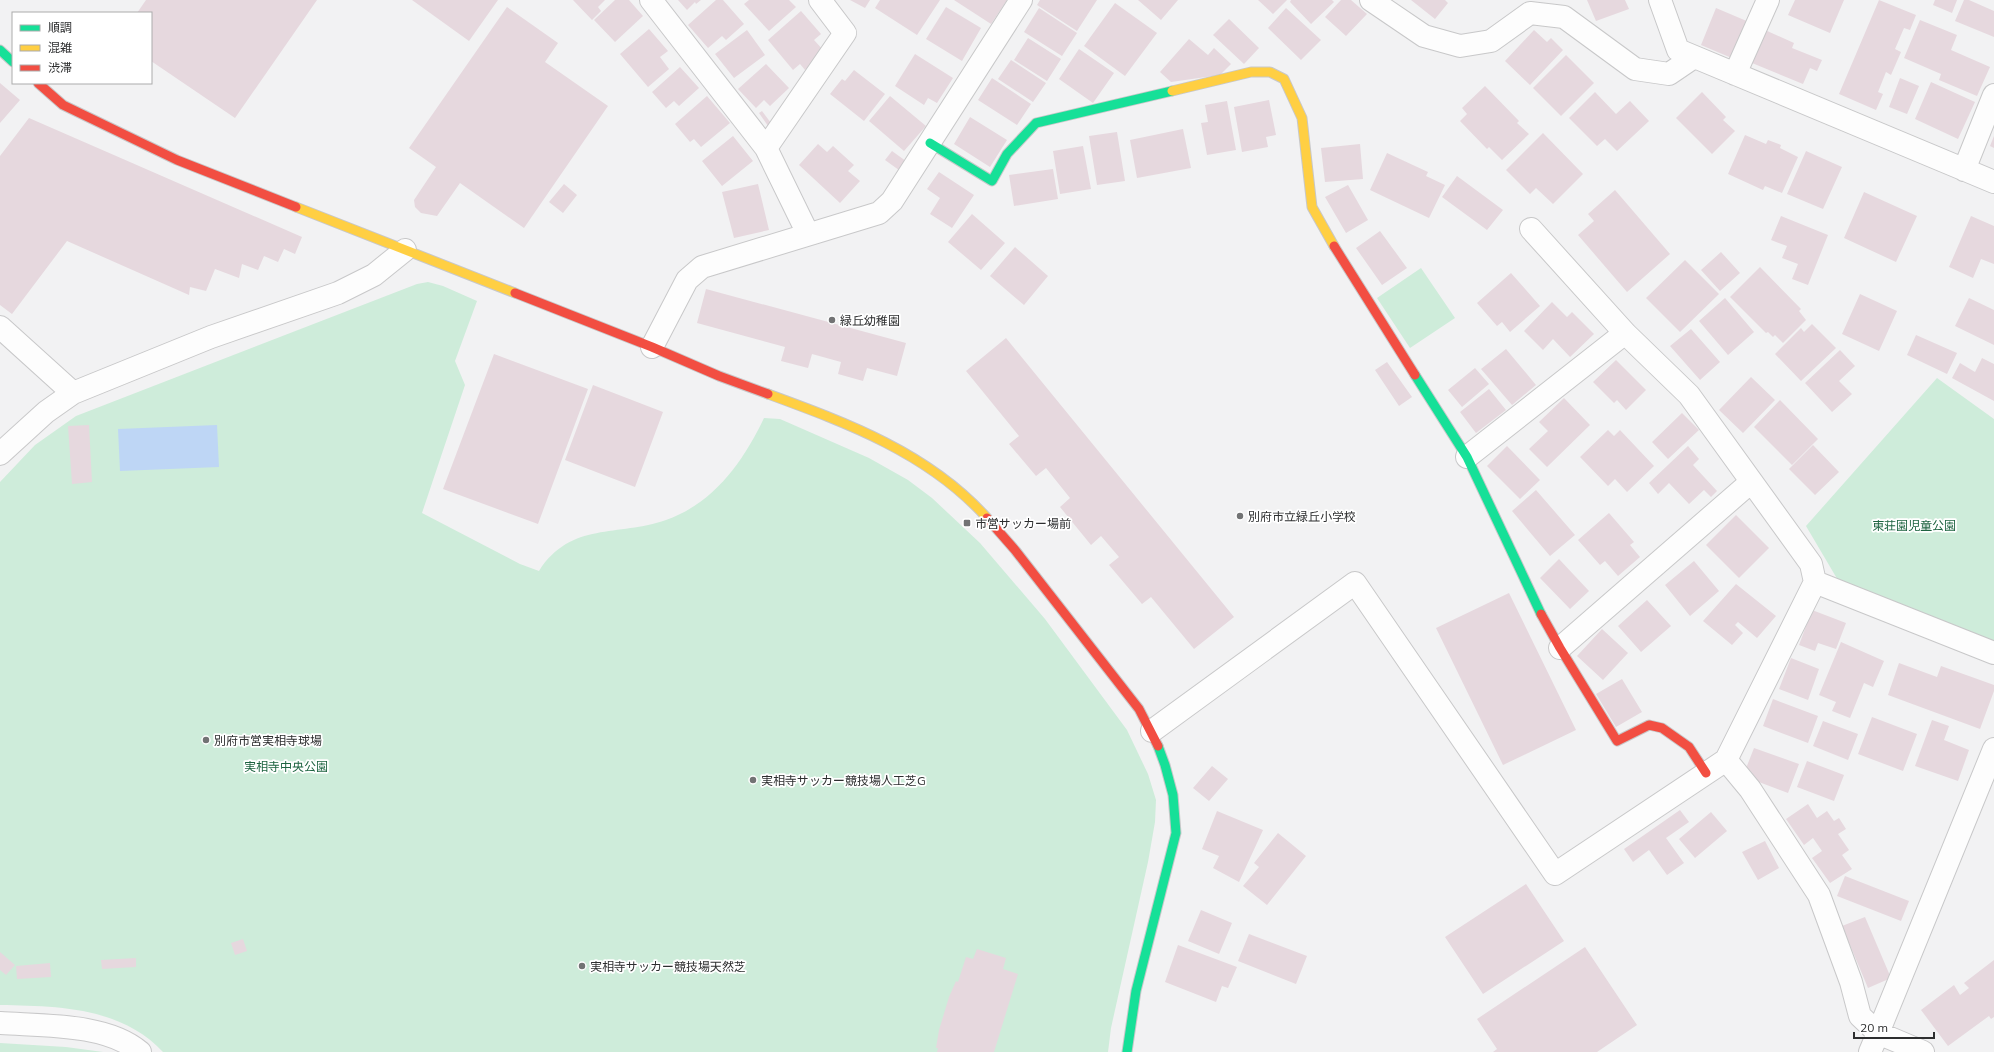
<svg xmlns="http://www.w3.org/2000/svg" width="1994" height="1052" viewBox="0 0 1994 1052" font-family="Mulish,'Noto Sans JP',sans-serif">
	<rect width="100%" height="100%" fill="#f2f2f3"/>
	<path fill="#ceecda" d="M1421 268 1455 318 1410 348 1377 298Z
		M428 282 443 286 477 301 455 361 465 385 422 513 520 564 539 571C571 521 618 537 666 520 714 503 743 462 764 418L780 419 869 458 908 480 932 498 980 543 1045 619 1127 730 1148 774 1156 800 1155 822 1148 862 1111 1028 1108 1052H163C121 1007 58 1006 0 1005V482L35 445 76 416 417 284Z
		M1937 378 1994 419V642L1839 582 1806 526Z
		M0 1043 66 1047 103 1052H0Z"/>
	<path fill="#bed6f5" d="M217 425 219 467 120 471 118 429Z"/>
	<path fill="#e6d8de" d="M146 0H317L235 118 151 61V13H137Z
		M412 0H498L469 41Z
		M573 0H605L598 7 601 11 592 20Z
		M615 0H629L643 16 615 42 594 20Z
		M678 0H701L696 4 695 2 687 10Z
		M716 0H723L744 24 726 40 722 36 708 48 688 25Z
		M749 0H789L796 7 769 31 744 4Z
		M850 0H870L865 8Z
		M880 0H940L917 35 875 8Z
		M954 0H1007L991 24Z
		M1040 0H1097L1077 31 1037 5Z
		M1138 0H1178L1161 20Z
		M1258 0H1287L1273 14Z
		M1291 0H1332L1334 2 1311 24 1290 2Z
		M1341 0H1351L1367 14 1346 36 1325 17Z
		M1411 0H1445L1448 3 1435 19Z
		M1587 0H1625L1629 9 1596 21Z
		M1795 0H1844L1830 33 1788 15Z
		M1879 0 1916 15 1910 30 1904 28 1895 49 1901 52 1891 75 1886 72 1878 92 1883 94 1876 110 1839 94Z
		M1935 0H1957L1952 13 1933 5Z
		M1964 0H1969L1994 11V37L1955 21Z
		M1115 3 1157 33 1125 76 1084 46Z
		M507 7 558 43 545 62 608 106 524 228 460 183 437 216 421 213 415 207 414 200 436 167 409 148Z
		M946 7 981 28 962 61 926 39Z
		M1039 8 1077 33 1062 56 1024 32Z
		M1286 8 1321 40 1301 60 1268 28Z
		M1716 8 1749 22 1734 59 1701 45Z
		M801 11 821 34 814 40 825 52 805 70 800 64 793 70 768 40Z
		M1229 19 1259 48 1244 64 1213 35Z
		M1920 20 1957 35 1951 50 1990 67 1977 96 1939 80 1941 74 1904 58Z
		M649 29 668 51 660 57 669 69 648 87 620 54Z
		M747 30 765 55 734 78 715 54Z
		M1534 30 1547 42 1551 38 1563 50 1530 85 1505 61Z
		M1765 30 1794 43 1792 48 1822 60 1817 71 1810 68 1803 84 1752 63Z
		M1028 38 1061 59 1047 81 1014 60Z
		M1189 39 1208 55 1214 48 1231 64 1220 75 1171 82 1160 72Z
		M1079 49 1114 73 1093 103 1059 79Z
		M915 54 953 78 937 103 928 98 924 105 895 86Z
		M1566 55 1594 83 1561 116 1533 88Z
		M1011 60 1046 83 1033 102 998 79Z
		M766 64 789 88 770 106 764 100 756 108 738 89Z
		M680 67 699 88 679 106 674 101 666 108 652 92Z
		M854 70 885 94 864 121 830 94 842 79 845 81Z
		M992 78 1031 104 1017 125 978 100Z
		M1900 78 1919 86 1907 114 1889 107Z
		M1931 82 1975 102 1958 139 1915 119Z
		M0 83 20 100 0 123Z
		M1485 86 1519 121 1517 123 1529 134 1502 160 1489 147 1487 149 1460 121 1467 114 1462 108Z
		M1595 92 1616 114 1630 101 1649 121 1617 151 1605 139 1597 146 1569 118Z
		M1702 92 1726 117 1723 120 1735 131 1712 154 1676 118Z
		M707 96 730 123 701 147 694 139 690 142 675 124Z
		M890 96 926 126 904 151 869 121Z
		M1269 100 1276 135 1266 137 1268 147 1242 152 1234 107Z
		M1227 101 1236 150 1207 155 1201 123 1208 122 1205 105Z
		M762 111 771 123 768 126 759 113Z
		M970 117 1007 140 990 167 954 144Z
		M29 118 302 237 295 254 284 249 278 262 264 256 258 270 242 264 239 278 215 269 206 291 190 287 189 295 67 241 12 314 0 305V156Z
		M1183 129 1191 168 1137 178 1130 140Z
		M1117 132 1125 181 1097 185 1089 136Z
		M1543 133 1583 174 1553 204 1536 188 1530 194 1506 170Z
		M1745 135 1766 144 1768 140 1781 145 1780 148 1798 157 1782 193 1765 186 1763 190 1728 174Z
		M733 136 753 161 722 186 702 161Z
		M1994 136V148L1990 146Z
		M818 144 827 152 833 146 854 165 848 171 860 181 840 203 799 165Z
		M1360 144 1363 179 1325 182 1321 148Z
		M1083 146 1091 189 1060 194 1053 151Z
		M892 151 910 164 903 173 885 160Z
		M1806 151 1842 167 1823 209 1787 194Z
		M1387 153 1428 172 1426 176 1445 185 1429 218 1370 190Z
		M1053 169 1058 199 1014 206 1009 175Z
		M939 172 974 195 952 228 930 214 940 198 927 189Z
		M1457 176 1503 210 1487 230 1442 197Z
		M564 184 577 195 563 213 549 202Z
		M758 184 769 230 734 238 722 192Z
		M1348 185 1368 220 1346 233 1325 197Z
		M1615 190 1670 254 1627 292 1578 235 1594 221 1588 214Z
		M1864 192 1917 216 1896 262 1844 238Z
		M972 214 1005 243 981 270 948 242Z
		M1781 216 1828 235 1808 285 1792 279 1798 264 1782 258 1787 246 1771 240Z
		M1971 216 1994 226V264L1981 259 1973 278 1949 267Z
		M1380 231 1407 268 1382 285 1356 248Z
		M1015 247 1048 276 1024 305 990 276Z
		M1721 252 1740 273 1720 291 1701 270Z
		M1685 260 1719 294 1680 332 1646 298Z
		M1760 267 1801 309 1799 311 1806 320 1783 343 1775 335 1773 337 1768 332 1766 333 1730 297Z
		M1511 273 1540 306 1510 332 1502 322 1497 326 1477 303Z
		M706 289 906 343 897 376 867 368 863 381 838 374 841 362 812 354 808 368 781 361 785 347 697 323Z
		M1860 294 1897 311 1879 351 1842 334Z
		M1725 298 1754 332 1728 355 1699 321Z
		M1969 298 1994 310V345L1955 326Z
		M1552 302 1567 317 1572 312 1594 334 1570 357 1553 339 1543 350 1524 331Z
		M1812 324 1836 348 1801 381 1775 354 1801 328 1804 332Z
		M1691 329 1720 362 1700 380 1670 346Z
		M1916 335 1957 353 1947 374 1907 355Z
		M1006 338 1234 617 1194 649 1151 597 1142 604 1109 565 1119 557 1101 536 1091 545 1060 507 1070 498 1046 468 1036 476 1009 444 1019 436 966 371Z
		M1506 349 1536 385 1512 405 1481 369Z
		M1840 350 1855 366 1839 381 1852 394 1832 412 1805 383Z
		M494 354 588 389 538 524 443 489Z
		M1982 358 1994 364V401L1952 378 1960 363 1975 372Z
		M1616 360 1646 390 1626 410 1617 400 1614 403 1593 382Z
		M1387 362 1412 397 1399 406 1375 370Z
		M1475 368 1489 384 1462 407 1448 390Z
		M1751 377 1775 400 1743 433 1719 410Z
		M593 385 663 412 635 487 565 460Z
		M1489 389 1506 410 1476 433 1460 412Z
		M1564 398 1590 425 1547 467 1529 449 1548 431 1539 422Z
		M1780 400 1818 439 1792 465 1754 427Z
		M1682 413 1699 430 1668 459 1652 442Z
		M89 425 92 482 72 484 68 426Z
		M1608 430 1614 436 1620 430 1654 466 1627 492 1615 479 1608 486 1580 457Z
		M1813 445 1839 472 1815 495 1789 469Z
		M1507 446 1540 480 1520 499 1487 466Z
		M1688 446 1699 459 1693 465 1717 491 1711 497 1704 490 1689 504 1669 483 1658 494 1649 483Z
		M1536 490 1575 535 1550 556 1512 511Z
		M1609 513 1634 542 1630 545 1640 557 1618 576 1605 561 1600 565 1578 540Z
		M1736 515 1769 548 1739 578 1706 545Z
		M1559 559 1589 591 1570 609 1540 578Z
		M1694 561 1719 591 1690 616 1665 585Z
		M1736 584 1776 616 1757 638 1738 622 1735 625 1743 633 1732 645 1703 621Z
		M1509 593 1576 730 1503 765 1436 628Z
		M1647 600 1671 626 1641 652 1618 626Z
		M1812 610 1846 623 1836 649 1818 643 1815 651 1799 645Z
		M1602 629 1628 653 1603 680 1577 656Z
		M1841 642 1884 661 1873 687 1864 683 1850 718 1832 711 1836 702 1819 695Z
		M1791 658 1819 669 1808 700 1779 689Z
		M1899 663 1937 677 1941 666 1994 685V691L1980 729 1888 695Z
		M1622 679 1642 712 1616 727 1596 694Z
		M1773 699 1818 716 1808 743 1763 726Z
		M1872 717 1917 734 1903 771 1858 754Z
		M1932 720 1949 726 1944 740 1969 750 1958 781 1915 766Z
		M1823 721 1858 734 1848 760 1813 746Z
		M1754 748 1799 764 1788 793 1743 776Z
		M1807 761 1844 775 1834 801 1797 787Z
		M1212 766 1228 779 1209 801 1193 788Z
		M1808 804 1817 818 1827 811 1834 821 1839 818 1846 829 1838 834 1849 850 1842 855 1852 869 1830 883 1812 858 1822 851 1813 838 1804 845 1786 819Z
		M1680 810 1689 822 1666 838 1684 863 1667 875 1649 850 1633 862 1624 849Z
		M1217 811 1263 830 1239 882 1213 868 1219 856 1202 849Z
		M1711 812 1727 831 1695 858 1679 839Z
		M1278 833 1306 856 1267 905 1243 886 1259 867 1254 863Z
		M1765 841 1779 868 1758 880 1742 852Z
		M1845 876 1909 901 1901 921 1837 896Z
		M1526 884 1564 941 1483 994 1445 937Z
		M1201 910 1232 923 1219 954 1188 941Z
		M1865 917 1891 978 1868 988 1842 926Z
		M1249 934 1307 956 1296 984 1238 961Z
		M243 939 247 951 235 955 231 943Z
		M1178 945 1237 967 1228 988 1222 986 1216 1002 1165 982Z
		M1585 947 1637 1025 1597 1052H1493L1497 1049 1477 1019Z
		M977 949 1006 958 1003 969 1018 974 994 1052H937L938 1048H936L939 1030 949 997 956 981 958 982 966 957 973 959Z
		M0 952 15 965 6 975 0 970Z
		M136 958V967L102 969 101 960Z
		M1994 960V1017L1991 1019 1989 1016 1948 1046 1921 1010 1954 985 1960 995 1969 988 1964 983Z
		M50 963 51 977 17 979 16 966Z"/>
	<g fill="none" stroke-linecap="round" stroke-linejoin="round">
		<g stroke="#c8c8c9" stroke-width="24">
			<path id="street" d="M651 0 766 148 808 234
				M1371 0 1424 36 1460 46 1491 41 1530 13 1564 17 1635 69 1669 74 1694 57
				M1660 0 1678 50 1994 182
				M1735 74 1768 0
				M766 148 845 33 820 0
				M1964 170 1994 95
				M1531 229 1625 333 1689 395 1811 564 1815 582 1994 653
				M0 327 73 393
				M652 347 687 280 702 267 879 213 892 201 1021 0
				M0 454 46 412 73 393 211 337 338 293 374 275 405 250
				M1467 457 1625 333
				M1560 648 1751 482
				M1152 731 1355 583 1555 874 1726 760 1815 582
				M1726 760 1750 789 1819 895 1851 982 1860 1016 1878 1033 1870 1052
				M0 1023C42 1026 106 1023 140 1052
				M1923 1052 1878 1033 1994 749"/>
		</g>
		<g stroke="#c8c8c9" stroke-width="11">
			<path id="fast" d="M0 50 13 62
				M930 143 992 181 1007 154 1036 123 1172 91
				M1415 375 1467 457 1541 614
				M1127 1052 1136 991 1176 833 1173 795 1165 765 1158 746"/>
		</g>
		<g stroke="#c8c8c9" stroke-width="11">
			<path id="slow" d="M1172 91 1251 72H1270L1284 79 1302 118 1312 207 1334 246
				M296 207 515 293
				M768 394C847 423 929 453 987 518"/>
		</g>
		<g stroke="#c8c8c9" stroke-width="11">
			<path id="jam" d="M38 83 63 105 177 160 296 207
				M1334 246 1415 375
				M515 293 652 347 719 376 768 394
				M987 518 1015 550 1139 709 1158 746
				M1541 614 1560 648 1617 741 1649 725 1662 728 1689 747 1706 773"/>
		</g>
		<use href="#street" stroke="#fdfdfd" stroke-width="22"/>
		<use href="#fast" stroke="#16e098" stroke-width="9"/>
		<use href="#slow" stroke="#ffcf43" stroke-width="9"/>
		<use href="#jam" stroke="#f24e42" stroke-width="9"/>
	</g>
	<g fill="#727374" stroke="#fff" stroke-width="1.5">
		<circle cx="832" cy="320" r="4"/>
		<circle cx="1240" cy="516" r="4"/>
		<rect x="963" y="519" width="8" height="8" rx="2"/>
		<circle cx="206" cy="740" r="4"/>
		<circle cx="753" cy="780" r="4"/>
		<circle cx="582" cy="966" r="4"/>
	</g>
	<g text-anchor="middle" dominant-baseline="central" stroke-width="3.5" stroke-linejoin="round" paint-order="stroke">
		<g font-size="12" fill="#2d2e2f" stroke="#fff" text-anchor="start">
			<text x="840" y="320">緑丘幼稚園</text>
			<text x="1248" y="516">別府市立緑丘小学校</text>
			<text x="975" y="523">市営サッカー場前</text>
			<text x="214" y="740">別府市営実相寺球場</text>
			<text x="761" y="780">実相寺サッカー競技場人工芝G</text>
			<text x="590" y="966">実相寺サッカー競技場天然芝</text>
		</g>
		<g font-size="12" fill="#1d6340" stroke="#fff">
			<text x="1914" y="525">東荘園児童公園</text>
			<text x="286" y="766">実相寺中央公園</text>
		</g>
	</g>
	<rect x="12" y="12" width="140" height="72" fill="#ffffff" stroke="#ababac"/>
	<rect x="20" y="25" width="20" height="6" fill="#16e098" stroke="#ababac"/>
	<text x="48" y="32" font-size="12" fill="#2d2e2f">順調</text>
	<rect x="20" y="45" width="20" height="6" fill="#ffcf43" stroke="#ababac"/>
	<text x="48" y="52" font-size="12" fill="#2d2e2f">混雑</text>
	<rect x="20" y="65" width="20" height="6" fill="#f24e42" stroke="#ababac"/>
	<text x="48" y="72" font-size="12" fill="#2d2e2f">渋滞</text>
	<path d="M1854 1032v6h80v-6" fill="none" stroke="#2d2e2f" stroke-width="2"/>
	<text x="1860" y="1032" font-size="12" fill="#2d2e2f" stroke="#ffffff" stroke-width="3" paint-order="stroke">20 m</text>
</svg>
